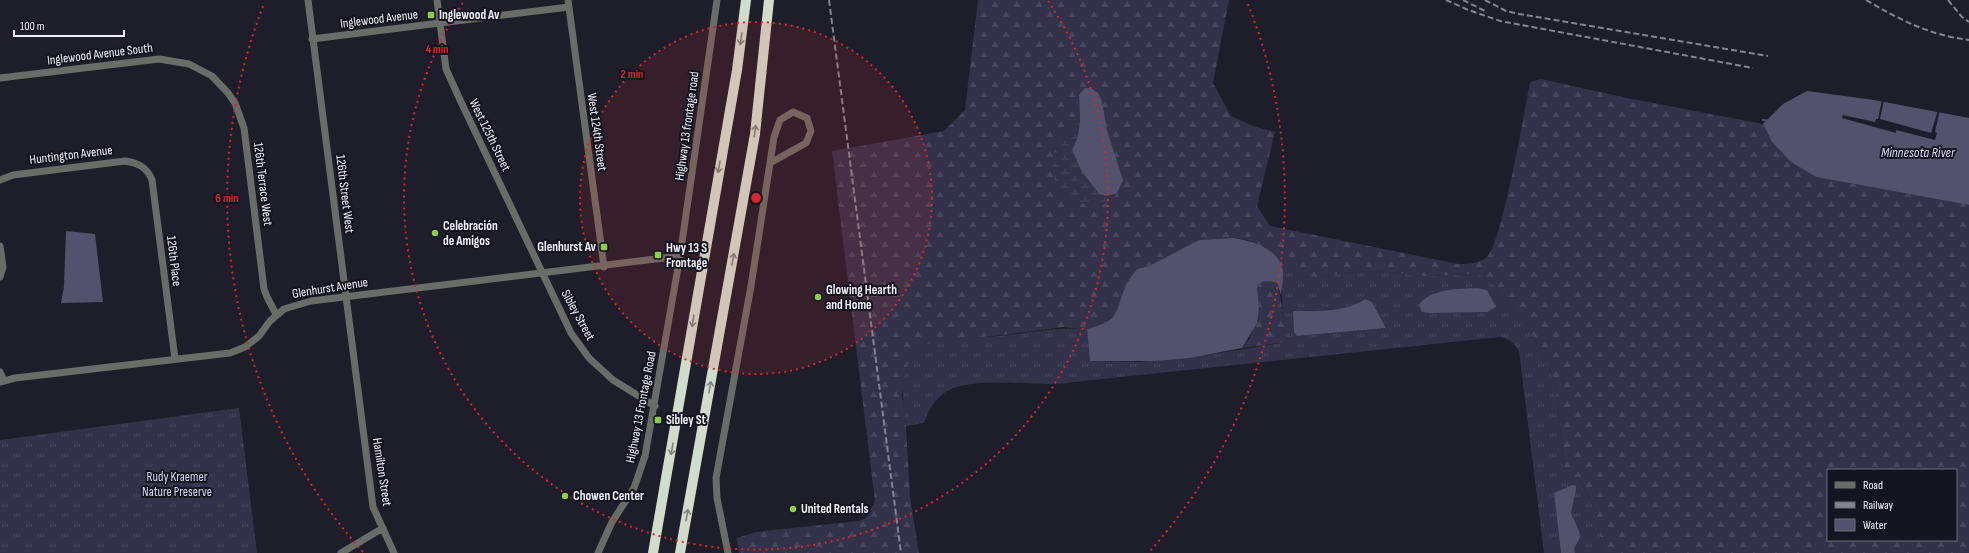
<svg xmlns="http://www.w3.org/2000/svg" width="1969" height="553" viewBox="0 0 1969 553" font-family="'Sofia Sans Condensed',sans-serif">
	<defs>
		<pattern id="grass-tufts" width="24" height="20" patternUnits="userSpaceOnUse"><rect width="24" height="20" fill="#33324a"/><path d="M3 7l-1-3M5 7V3M7 7l1-3M15 17l-1-3M17 17v-4M19 17l1-3" fill="none" stroke="#47465c"/></pattern>
		<pattern id="forest-firs" width="22" height="20" patternUnits="userSpaceOnUse"><rect width="22" height="20" fill="#33324a"/><path d="M5 1l3.5 6h-7zM16 11l3.5 6h-7z" fill="#47465c"/></pattern>
		<pattern id="wetland-marsh" width="20" height="14" patternUnits="userSpaceOnUse"><rect width="20" height="14" fill="#33324a"/><path d="M1 5h8M5 5V1M11 12h8M15 12V8" fill="none" stroke="#47465c"/></pattern>
	</defs>
	<rect width="100%" height="100%" fill="#1e1e2b"/>
	<path fill="url(#grass-tufts)" fill-rule="evenodd" d="M1281 265 1300 276 1320 277 1345 273 1379 271 1425 276 1477 274 1489 279 1528 326 1556 384 1564 469 1580 480 1596 512 1603 553H1575L1574 549 1578 540 1579 531 1571 513 1572 503 1567 487 1554 493 1561 553H1544L1519 351C1514 343 1510 339 1500 337L1083 381C1072 382 1061 384 1050 384 1024 384 972 378 949 390 936 397 929 409 924 423L906 426C902 400 897 357 927 344 946 336 979 338 1000 336 1030 333 1056 327 1087 329L1090 361 1139 362 1207 355 1287 342 1283 326ZM1478 288 1487 290V312L1431 313 1433 293ZM1365 299 1372 302 1386 328 1297 336 1294 332 1293 311C1318 309 1343 313 1365 299Z
		M239 408 257 553H0V440Z"/>
	<path fill="url(#forest-firs)" fill-rule="evenodd" d="M978 0H1229L1213 83 1231 116 1253 126 1275 132 1257 206 1270 226 1458 264C1468 264 1479 264 1487 257 1502 243 1525 109 1530 82L1541 79 1627 98 1763 124 1772 142 1791 162 1816 177 1969 205V553H1603L1596 512 1580 480 1564 469 1556 384 1528 326 1489 279 1476 274 1425 276 1379 271 1345 273 1320 277 1300 276 1281 265 1270 251 1248 240 1233 238 1199 240 1149 266 1137 269 1126 284 1117 313 1109 321 1100 326 1087 329 1063 327 1004 335 945 340 927 344 915 354 906 368 902 394 906 426 910 497 919 553H739L737 538 756 532 859 521 866 518 875 501 832 151 944 131 965 110ZM1079 95 1102 101 1107 130 1118 166 1094 204 1080 203 1066 198 1057 147 1080 120ZM1828 470H1956V540H1828Z
		M1268 281 1277 283C1283 302 1282 322 1287 342L1242 348 1250 338 1259 307 1257 285 1261 282Z"/>
	<path fill="url(#wetland-marsh)" d="M1080 120 1078 136 1072 150 1088 180 1099 194 1112 195 1117 193C1115 196 1112 201 1108 202 1100 207 1074 204 1066 198 1056 190 1050 167 1053 154 1055 147 1074 128 1080 120Z"/>
	<path fill="#52526d" d="M1085 88H1091L1098 93 1102 101 1107 130 1123 180 1117 193 1106 196 1099 194 1082 172 1072 150 1078 136 1080 120 1079 95Z
		M1807 91 1874 100 1969 118V205L1816 177 1791 162 1772 142 1763 124 1783 104Z
		M66 231 95 234 103 302 61 303 64 286Z
		M1233 238C1250 240 1273 247 1281 264 1285 272 1282 286 1281 295L1277 283C1269 281 1264 280 1257 285L1259 307 1257 323 1242 348 1190 358 1154 361H1090L1087 329C1122 320 1114 313 1126 285 1129 279 1133 274 1137 269L1149 266 1199 240Z
		M1478 288 1487 290 1496 307 1487 312 1431 313 1422 312 1419 305C1431 288 1458 289 1478 288Z
		M1365 299 1372 302 1386 328 1297 336 1294 332 1293 311C1318 310 1343 313 1365 299Z
		M1572 485 1576 486V490L1571 513 1579 531 1580 537 1574 549 1575 553H1561L1554 493Z"/>
	<path fill="#1e1e2b" d="M1882 100H1884L1880 119 1931 133 1938 110H1940L1935 132 1937 133 1935 140 1896 130V133L1842 118 1843 115 1875 122 1876 119H1878Z"/>
	<g fill="none" stroke-linecap="round" stroke-linejoin="round">
		<path stroke="#52526d" stroke-width="2" d="M1763 120 1770 121"/>
		<path stroke="#696d67" stroke-width="7" d="M308 0 373 507 394 553
			M437 0 446 69 461 102 571 333 589 358 613 380 655 406
			M568 0 604 267
			M312 39 569 7
			M0 78 159 59 189 64 212 76 228 93 235 103 244 128 264 289 267 297 276 314
			M0 180 13 175 125 161C138 163 147 167 152 180L175 359
			M0 246 3 267 0 277
			M0 372 4 381
			M0 382 15 378 230 353 245 347 259 336 270 321 284 309 311 301 680 256
			M341 553 383 528
			M598 553 612 522 634 488 645 456 680 256 717 0
			M728 553 717 498 716 478 751 286 774 137 780 120 793 112 807 118 811 131 806 143 770 163"/>
		<path stroke="#d2dccc" stroke-width="10" d="M653 553 737 70 746 0
			M680 553 755 134 769 0"/>
		<path stroke="#848590" stroke-width="2" stroke-dasharray="6 3" stroke-linecap="butt" d="M829 0 901 553
			M1446 0 1466 9 1500 21 1753 68
			M1463 0 1485 11
			M1485 0 1506 11 1519 14 1768 56
			M1866 0C1900 20 1929 35 1969 40
			M1948 0 1962 17 1969 22"/>
	</g>
	<defs><path id="oneway-shaft" d="M-6 0H5M1.5-3L5.5 0L1.5 3" fill="none" stroke-width="1.6" stroke-linecap="round" stroke-linejoin="round"/></defs>
	<g stroke="#7d827f">
		<use href="#oneway-shaft" transform="translate(741 39) rotate(98)"/>
		<use href="#oneway-shaft" transform="translate(755 131) rotate(-83)"/>
		<use href="#oneway-shaft" transform="translate(719 167) rotate(100)"/>
		<use href="#oneway-shaft" transform="translate(733 259) rotate(-80)"/>
		<use href="#oneway-shaft" transform="translate(693 321) rotate(99)"/>
		<use href="#oneway-shaft" transform="translate(710 387) rotate(-80)"/>
		<use href="#oneway-shaft" transform="translate(672 449) rotate(100)"/>
		<use href="#oneway-shaft" transform="translate(687 515) rotate(-80)"/>
	</g>
	<circle cx="756" cy="198" r="176" fill="#d62828" fill-opacity=".12"/>
	<g fill="none" stroke="#d62828" stroke-width="2" stroke-dasharray="2 4">
		<circle cx="756" cy="198" r="176"/>
		<path d="M1048 1A352 352 0 1 1 464 1"/>
		<path d="M363 552A529 529 0 0 1 264 4M1248 4A529 529 0 0 1 1149 552"/>
	</g>
	<g fill="#89cf49" stroke="#151521" stroke-width="1.5">
		<rect x="427" y="11" width="8" height="8" rx="2"/>
		<circle cx="435" cy="233" r="4"/>
		<rect x="600" y="243" width="8" height="8" rx="2"/>
		<rect x="654" y="251" width="8" height="8" rx="2"/>
		<circle cx="818" cy="297" r="4"/>
		<rect x="654" y="416" width="8" height="8" rx="2"/>
		<circle cx="565" cy="496" r="4"/>
		<circle cx="793" cy="509" r="4"/>
	</g>
	<g text-anchor="middle" dominant-baseline="central" stroke-width="4" stroke-linejoin="round" paint-order="stroke">
		<g font-size="13" font-weight="bold" fill="#f0f1fa" stroke="#151521" text-anchor="start">
			<text x="439" y="15">Inglewood Av</text>
			<text x="443" y="226">Celebración<tspan x="443" dy="15">de Amigos</tspan></text>
			<text x="596" y="247" text-anchor="end">Glenhurst Av</text>
			<text x="666" y="248">Hwy 13 S<tspan x="666" dy="15">Frontage</tspan></text>
			<text x="826" y="290">Glowing Hearth<tspan x="826" dy="15">and Home</tspan></text>
			<text x="666" y="420">Sibley St</text>
			<text x="573" y="496">Chowen Center</text>
			<text x="801" y="509">United Rentals</text>
		</g>
		<g font-size="13" fill="#f0f1fa" stroke="#151521">
			<text transform="translate(379 19) rotate(-7)">Inglewood Avenue</text>
			<text transform="translate(100 54) rotate(-7)">Inglewood Avenue South</text>
			<text transform="translate(687 126) rotate(-82)">Highway 13 frontage road</text>
			<text transform="translate(597 132) rotate(82)">West 124th Street</text>
			<text transform="translate(490 135) rotate(64)">West 125th Street</text>
			<text transform="translate(71 155) rotate(-7)">Huntington Avenue</text>
			<text transform="translate(263 184) rotate(83)">126th Terrace West</text>
			<text transform="translate(345 194) rotate(83)">126th Street West</text>
			<text transform="translate(174 261) rotate(83)">126th Place</text>
			<text transform="translate(330 288) rotate(-9)">Glenhurst Avenue</text>
			<text transform="translate(578 315) rotate(61)">Sibley Street</text>
			<text transform="translate(641 407) rotate(-79)">Highway 13 Frontage Road</text>
			<text transform="translate(382 472) rotate(81)">Hamilton Street</text>
		</g>
		<g font-size="13" fill="#d9d9fa" stroke="#151521">
			<text x="177" y="477">Rudy Kraemer<tspan x="177" dy="15">Nature Preserve</tspan></text>
		</g>
		<g font-size="14" font-style="italic" fill="#d9d9fa" stroke="#151521">
			<text x="1918" y="152">Minnesota River</text>
		</g>
	</g>
	<circle cx="756" cy="198" r="6" fill="#d62828" stroke="#151521" stroke-width="2"/>
	<g font-size="12" text-anchor="middle" font-weight="bold" fill="#d62828" stroke="#151521" stroke-width="4" stroke-linejoin="round" paint-order="stroke">
		<text x="437" y="53">4 min</text>
		<text x="632" y="78">2 min</text>
		<text x="227" y="202">6 min</text>
	</g>
	<rect x="1827" y="469" width="130" height="72" fill="#151521" stroke="#6d6d78"/>
	<rect x="1835" y="482" width="20" height="6" fill="#696d67" stroke="#6d6d78"/>
	<text x="1863" y="489" font-size="12" fill="#f0f1fa">Road</text>
	<rect x="1835" y="502" width="20" height="6" fill="#848590" stroke="#6d6d78"/>
	<text x="1863" y="509" font-size="12" fill="#f0f1fa">Railway</text>
	<rect x="1835" y="519" width="20" height="12" fill="#52526d" stroke="#6d6d78"/>
	<text x="1863" y="529" font-size="12" fill="#f0f1fa">Water</text>
	<path d="M14 30v6h110v-6" fill="none" stroke="#f0f1fa" stroke-width="2"/>
	<text x="20" y="30" font-size="12" fill="#f0f1fa" stroke="#151521" stroke-width="3" paint-order="stroke">100 m</text>
</svg>
